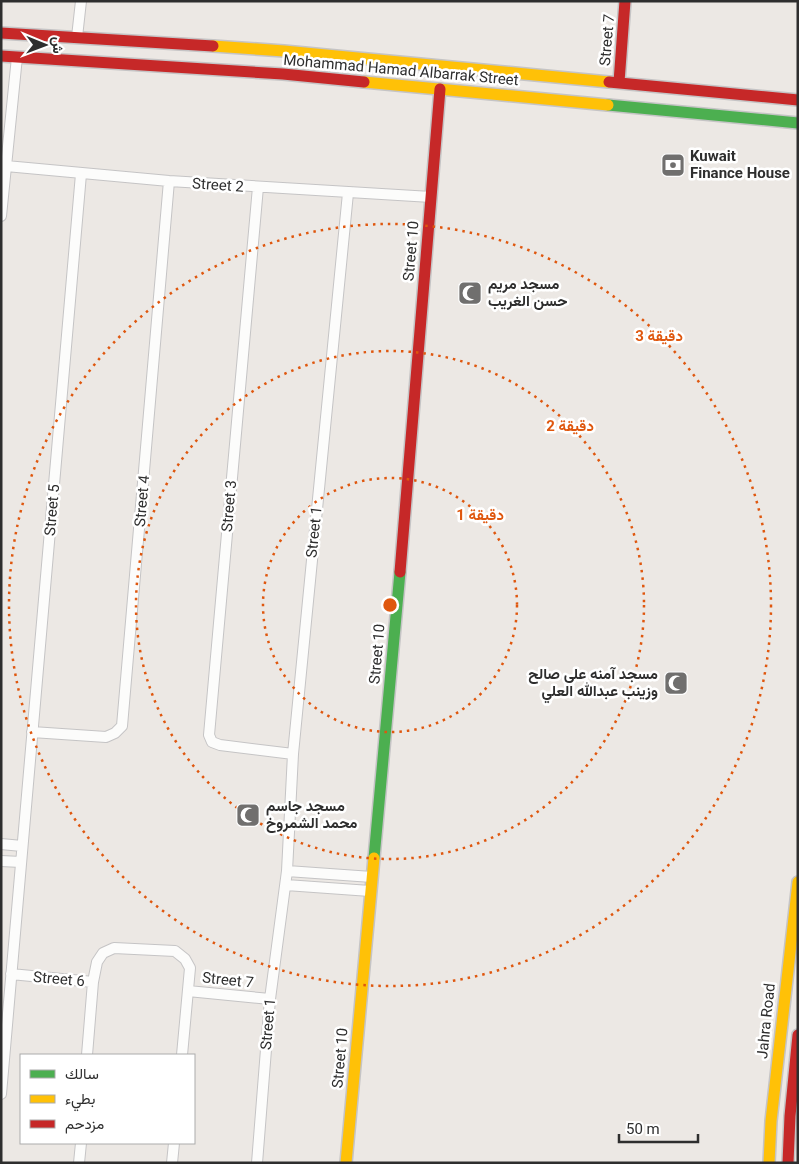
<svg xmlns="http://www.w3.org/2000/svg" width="799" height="1164" viewBox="0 0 799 1164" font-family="Roboto,Vazirmatn,sans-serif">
	<rect width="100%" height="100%" fill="#ece8e4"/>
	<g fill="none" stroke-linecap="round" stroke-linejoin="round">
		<g stroke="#c5c4c5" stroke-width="12">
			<path id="street" d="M77 37 81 1
				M6 166 169 181 431 197
				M258 187 209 735 212 742 220 745 293 754
				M1 216 17 57
				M32 732 106 737 115 733 122 726 169 181
				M1 844 22 846
				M1 861 21 862
				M287 871 372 877
				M286 885 370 891
				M11 974 93 982
				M188 991 270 999
				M87 1055 93 982 97 962 103 953 114 948 175 951 185 959 190 968 182 1055
				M1 1094 81 174
				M79 1163 81 1143
				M172 1163 174 1143
				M257 1163 270 999 287 871 293 754 348 193"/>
		</g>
		<g stroke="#c5c4c5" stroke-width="14">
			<path id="fast" d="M608 105 798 123
				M374 858 400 572"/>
		</g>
		<g stroke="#c5c4c5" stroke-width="14">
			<path id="slow" d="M213 46 284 51 609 82
				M364 82 608 105
				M346 1163 374 858
				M769 1163 771 1121 798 882"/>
		</g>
		<g stroke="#c5c4c5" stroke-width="14">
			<path id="jam" d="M1 33 213 46
				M1 56 283 74 364 82
				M609 82 798 100
				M619 82 625 1
				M400 572 440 89
				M788 1163 790 1116 798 1035"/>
		</g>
		<use href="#street" stroke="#fcfcfb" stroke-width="10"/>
		<use href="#fast" stroke="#4caf50" stroke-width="11"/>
		<use href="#slow" stroke="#ffc107" stroke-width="11"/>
		<use href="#jam" stroke="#c62828" stroke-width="11"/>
	</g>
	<g fill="none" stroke="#df570e" stroke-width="2.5" stroke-dasharray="2.5 5">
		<circle cx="390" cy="605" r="127"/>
		<circle cx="390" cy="605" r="254"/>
		<circle cx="390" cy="605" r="381"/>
	</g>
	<defs>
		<g id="bank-square" transform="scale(1.25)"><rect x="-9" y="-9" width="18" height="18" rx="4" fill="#706f6e" stroke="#fff"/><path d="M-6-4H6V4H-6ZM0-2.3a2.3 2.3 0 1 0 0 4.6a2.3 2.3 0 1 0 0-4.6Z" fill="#fff"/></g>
		<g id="mosque-square" transform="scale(1.25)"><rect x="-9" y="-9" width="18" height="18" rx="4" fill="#706f6e" stroke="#fff"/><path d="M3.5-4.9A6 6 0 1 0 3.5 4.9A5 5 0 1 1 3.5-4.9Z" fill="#fff"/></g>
	</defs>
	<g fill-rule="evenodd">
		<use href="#bank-square" x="673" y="165"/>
		<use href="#mosque-square" x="470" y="293"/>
		<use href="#mosque-square" x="676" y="683"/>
		<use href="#mosque-square" x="248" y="815"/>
	</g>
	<g text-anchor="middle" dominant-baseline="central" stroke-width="5" stroke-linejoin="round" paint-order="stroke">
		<g font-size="15" fill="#2e2e2e" stroke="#fff">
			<text transform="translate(607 40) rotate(-85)">Street 7</text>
			<text transform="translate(401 70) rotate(5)">Mohammad Hamad Albarrak Street</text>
			<text transform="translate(218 185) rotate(4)">Street 2</text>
			<text transform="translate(411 251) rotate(-85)">Street 10</text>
			<text transform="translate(142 501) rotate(-85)">Street 4</text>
			<text transform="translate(229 506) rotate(-85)">Street 3</text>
			<text transform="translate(52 510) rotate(-85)">Street 5</text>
			<text transform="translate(314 532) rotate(-84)">Street 1</text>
			<text transform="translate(377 654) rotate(-85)">Street 10</text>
			<text transform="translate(59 979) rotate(5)">Street 6</text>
			<text transform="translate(228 980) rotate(6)">Street 7</text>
			<text transform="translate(766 1021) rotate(-84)">Jahra Road</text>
			<text transform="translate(268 1024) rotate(-85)">Street 1</text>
			<text transform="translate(340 1058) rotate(-85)">Street 10</text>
		</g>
		<g font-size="15" font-weight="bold" fill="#2e2e2e" stroke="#fff" text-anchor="start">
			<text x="690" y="156">Kuwait<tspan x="690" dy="17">Finance House</tspan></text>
			<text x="488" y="284">مسجد مريم<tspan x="488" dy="17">حسن الغريب</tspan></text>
			<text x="658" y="674" text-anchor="end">مسجد آمنه علي صالح<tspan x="658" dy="17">وزينب عبدالله العلي</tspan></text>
			<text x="266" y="806">مسجد جاسم<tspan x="266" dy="17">محمد الشمروخ</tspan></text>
		</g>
	</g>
	<circle cx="390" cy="605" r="8" fill="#df570e" stroke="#fff" stroke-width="2.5"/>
	<g font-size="15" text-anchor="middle" font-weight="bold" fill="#df570e" stroke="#fff" stroke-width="5" stroke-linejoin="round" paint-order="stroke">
		<text x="659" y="341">3 دقيقة</text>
		<text x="570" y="431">2 دقيقة</text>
		<text x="480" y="520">1 دقيقة</text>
	</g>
	<rect width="799" height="1164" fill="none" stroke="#2e2e2e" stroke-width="5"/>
	<rect x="20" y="1054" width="175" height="90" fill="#ffffff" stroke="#ababab"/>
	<rect x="30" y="1070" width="25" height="8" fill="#4caf50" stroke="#ababab"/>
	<text x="65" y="1079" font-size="15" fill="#2e2e2e">سالك</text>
	<rect x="30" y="1095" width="25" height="8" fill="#ffc107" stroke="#ababab"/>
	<text x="65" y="1104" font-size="15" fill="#2e2e2e">بطيء</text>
	<rect x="30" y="1120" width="25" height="8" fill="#c62828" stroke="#ababab"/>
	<text x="65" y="1129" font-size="15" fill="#2e2e2e">مزدحم</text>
	<g transform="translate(45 45) rotate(91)" stroke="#ffffff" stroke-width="4" paint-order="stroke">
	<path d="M0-4L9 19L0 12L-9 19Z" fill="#2e2e2e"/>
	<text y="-8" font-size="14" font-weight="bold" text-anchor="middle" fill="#2e2e2e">ش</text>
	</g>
	<path d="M619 1134v8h79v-8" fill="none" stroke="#2e2e2e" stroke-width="2.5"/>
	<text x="626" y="1134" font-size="15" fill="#2e2e2e" stroke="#ffffff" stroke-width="4" paint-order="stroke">50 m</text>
</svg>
